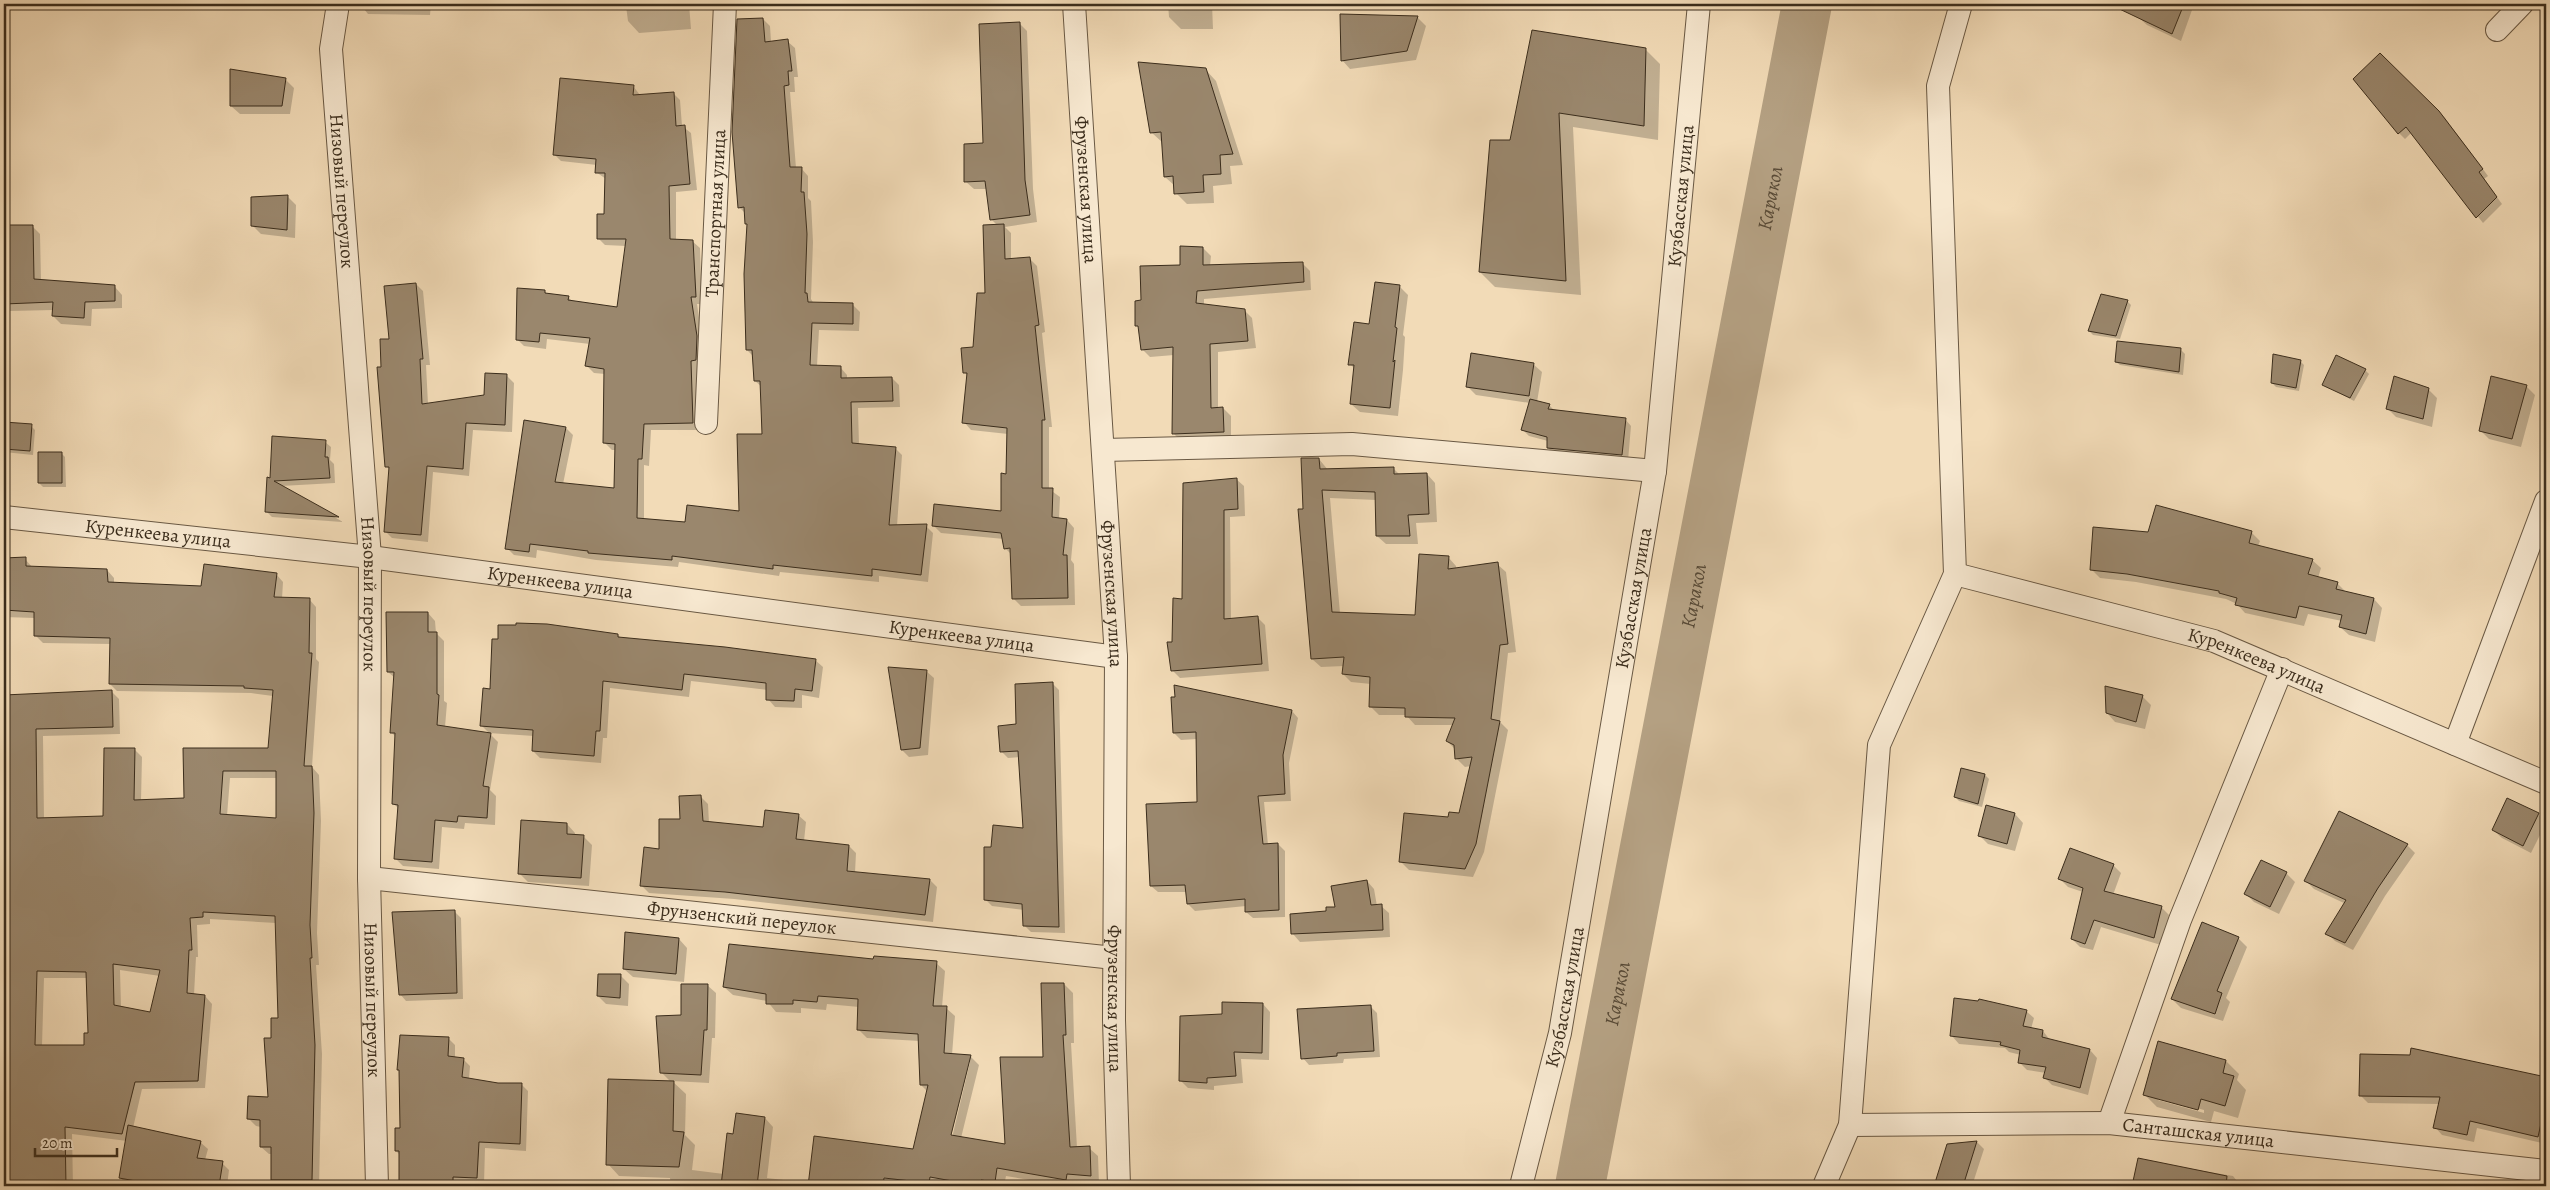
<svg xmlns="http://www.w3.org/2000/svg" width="2550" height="1190" viewBox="0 0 2550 1190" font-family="Alegreya,serif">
	<rect width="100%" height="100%" fill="#f2dbb7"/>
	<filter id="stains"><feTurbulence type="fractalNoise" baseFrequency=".004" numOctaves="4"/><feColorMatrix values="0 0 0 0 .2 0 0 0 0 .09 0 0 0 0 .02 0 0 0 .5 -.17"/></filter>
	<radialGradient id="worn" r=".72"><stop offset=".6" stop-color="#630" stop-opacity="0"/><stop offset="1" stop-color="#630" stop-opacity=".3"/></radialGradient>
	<path fill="#0003" fill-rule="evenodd" d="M360 4H431L430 15 368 14Z
		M597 4H689L691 29 639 33 628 21 626 6Z
		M1168 4H1212L1213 29H1181L1169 17Z
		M2143 4H2186L2192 10 2181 41 2147 25 2138 17Z
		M1341 15 1418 18 1426 26 1416 60 1350 69 1342 60Z
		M763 19 770 26 771 42 787 41 795 48 798 77H794L795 92H790L796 168H801L808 176V198L811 201 813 242 811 299 814 304 853 305 860 312 859 331 819 330 817 366 840 367 847 375V379L892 378 899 385 900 407 858 408 859 445 895 448 902 455 897 526H926L933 533 928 582 879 576V582L780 572 779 576 679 562 678 567 596 560 537 550 536 558 514 555 507 548 566 428 573 435 563 484 616 489V450H612L605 443V374L594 373 587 366 590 344 547 339 546 349 524 346 517 339 544 291 548 295 568 297 573 302 618 308 626 246 605 245 598 238 605 216 606 179 596 172 597 165 561 161 554 154 633 86 640 95 673 93 680 100 682 126 691 133 697 190 676 192V240L692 241 700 248 702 304H697L703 344 700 430H651L649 466 644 465V520L686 524 740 512 763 435 762 387 755 381 754 357 747 350 748 225 746 214 739 207Z
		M1019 23 1027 31 1033 189 1037 222 1005 227 1011 233V260L1030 259 1037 266 1045 332 1042 333 1052 427H1049V489L1060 497 1059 519 1067 520 1074 528 1071 560 1074 564 1075 605 1021 606 1013 598 1012 555 1005 548 1004 539 941 533 934 526 1002 512 1008 475V434L971 430 964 422 968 376 964 372 974 348 997 225 991 219 987 189H974L965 181 984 145Z
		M1645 49 1660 64 1658 140 1573 127 1581 295 1495 287 1480 272 1511 142Z
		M2380 55 2445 118 2488 176 2484 179 2502 204 2483 223 2412 132 2405 139 2399 133Z
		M1205 69 1216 81 1243 165 1230 166 1232 184 1213 186 1214 203 1187 204 1176 193 1175 186 1165 177 1163 143 1151 132Z
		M285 79 294 88 290 114H240L231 106Z
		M288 197 296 205 295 238 261 234 252 225Z
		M4 226H32L40 234 41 281 115 287 122 295V308L92 309 91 326 61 324 53 316 54 310 10 311 4 305Z
		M1203 248 1211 256 1210 266 1302 263 1310 271 1311 290 1204 299V305L1244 310 1252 318 1256 348 1218 352V409L1223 408 1231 416V439L1181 441 1173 433 1174 355 1150 357 1142 349 1140 329 1137 325 1142 302Z
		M416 284 423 291 430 365H426L428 404 485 396 507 376 514 383 512 432 473 430 469 476 433 472 428 542 392 538 385 531 390 470 386 466 382 368 390 340Z
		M1400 287 1408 295 1403 335 1405 337 1403 370 1398 416 1360 412 1351 404 1355 369 1350 364Z
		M2127 301 2131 305 2120 339 2093 335 2089 331Z
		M2181 350 2185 354 2183 375 2120 365 2116 362Z
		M2300 361 2304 365 2299 391 2276 387 2272 383Z
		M1533 364 1542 372 1537 402 1549 405 1555 411 1625 419 1631 426 1628 461 1554 454 1548 448V441L1529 436 1523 430 1530 403 1476 395 1467 386Z
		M2365 370 2369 374 2354 401 2323 384Z
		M2526 386 2535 395 2521 447 2489 439 2481 431Z
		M2428 389 2437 398 2432 427 2396 417 2388 409Z
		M4 424 31 426 35 430 33 455 4 452Z
		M325 442 331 447 330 460 334 464 335 483 281 486 343 522 272 517 266 511 272 481Z
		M61 453 65 457 66 487H43L39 483Z
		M1319 459 1328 470 1394 469 1400 475 1427 474 1435 483 1437 522 1416 523 1418 544H1386L1377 536 1376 500 1330 498 1340 613 1416 616 1448 557 1456 566V569L1497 564 1506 572 1516 652 1508 653 1500 722 1508 730 1484 852 1473 877 1409 870 1401 862 1449 818 1460 815 1471 766 1465 767 1456 758V750L1447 741 1453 725H1415L1406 715H1379L1370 706 1371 684 1351 682 1343 674 1344 666 1321 667 1312 659 1304 510Z
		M1236 479 1244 486 1245 516 1230 517 1231 619 1257 617 1265 625 1269 671 1180 678 1172 670 1173 643 1184 600Z
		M2251 532 2260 541 2258 546 2312 560 2321 568 2318 578 2337 583 2346 592 2374 599 2382 608 2375 642 2349 635 2340 627 2342 621 2308 614 2304 626 2245 613 2237 604 2226 599 2136 582 2100 578 2092 570 2149 534Z
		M4 559H25L33 568 107 570 114 578V583L202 587 276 574 283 582 282 599H309L316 607V659L319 662 312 767 319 775 321 821 317 933 319 965H316L322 1054 319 1186H279L272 1180V1154H269L261 1147V1127L256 1126 249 1119 269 1098 273 1039 279 1020 276 923 210 919V924L197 925 198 957H196L194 995 205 996 212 1004 205 1088 142 1089 133 1128 200 1142 208 1149 205 1160 222 1163 229 1170 227 1186H128L120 1177 127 1141 72 1134 73 1186H4V696L112 692 119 699 120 734 43 736 44 819 105 818 134 749 142 757 141 801 185 800 184 749H269L273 696 251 693 117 691 110 684 111 644 43 643 35 635V618L4 617ZM230 778H277V820L227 816ZM120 970 160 976 151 1013 121 1007ZM44 978H87L89 1035 85 1047 42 1046Z
		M428 613 435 621 436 633 444 641V701L447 703 445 727 490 734 498 742 490 790 496 796 495 825 465 823 464 829 442 827 439 869 403 866 395 858 399 809 393 803 396 737 391 732 395 678 388 672Z
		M618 635 622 639 815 660 823 667 819 698 802 695V708L775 707 768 699V690L691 681 689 697 610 688 607 738H603L601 763 540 758 533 751 534 736 489 733 481 725 492 690Z
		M926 671 934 678 928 755 909 757 902 750Z
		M1053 684 1059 690 1065 933 1031 932 1024 925V910L992 906 985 899 992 848 1024 829 1020 757 1008 758 1001 751 1017 726Z
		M2142 696 2151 705 2145 729 2115 722 2107 713Z
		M1292 711 1298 718 1289 763 1291 801 1264 802 1268 845 1278 844 1285 851V917L1253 918 1246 912V906L1195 911 1188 904 1187 892H1158L1151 886 1198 803 1197 739 1181 740 1174 733Z
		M1985 775 1989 779 1982 807 1959 801 1955 797Z
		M700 796 708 804 709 823 764 829 798 815 806 822 804 841 849 846 856 853 855 873 930 880 937 887 933 922 734 899 649 893 641 885 660 850Z
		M1987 807 2015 814 2023 823 2015 851 1988 844 1979 835Z
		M2340 812 2407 845 2415 853 2385 896 2353 950 2335 941 2327 933 2346 904 2314 889 2306 881Z
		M2538 814 2546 823 2531 853 2502 838 2493 830Z
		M567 824 575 833V836H583L592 845 589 886 528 882 519 873Z
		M2113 865 2121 873 2113 895 2161 907 2169 915 2161 945 2101 927 2093 950 2080 947 2072 939 2083 892 2068 887 2060 879Z
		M2286 873 2295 882 2279 914 2254 902 2245 893Z
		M1367 881 1374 889 1377 906H1381L1389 913 1390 937 1300 942 1293 934 1336 908Z
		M454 911 461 918 463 999 406 1001 400 994 394 913Z
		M2202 924 2239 939 2247 947 2226 998 2230 1002 2223 1021 2181 1008 2172 999Z
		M679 939 687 948 684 982 633 977 624 969Z
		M874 960 936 963 945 971 942 1007 946 1008 955 1016 952 1055 970 1056 979 1065 961 1138 1006 1146 1044 1058 1064 984 1073 993 1074 1043H1071L1077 1148H1089L1098 1156 1099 1184 1075 1182 1074 1186H1066L1006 1176 1004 1186H671L670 1178 619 1176 608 1164 671 1082 661 1072 682 1016 707 985 716 993 715 1038H712L709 1083 672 1081 686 1094 685 1135 695 1145 692 1170 724 1174 734 1135 765 1118 773 1127 767 1178 809 1183 914 1150 928 1092 921 1085 920 1041 867 1038 858 1029 859 1007 827 1004 826 1010 801 1008V1013L776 1012 767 1001 733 995 724 987ZM968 1062H970L951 1142 949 1141Z
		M620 975 629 984 628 1006 606 1004 598 996Z
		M1263 1004 1270 1012 1269 1060 1241 1059 1243 1083 1214 1086V1090L1188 1088 1181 1081 1223 1015Z
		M1370 1006 1377 1013 1380 1057 1344 1059 1343 1063 1309 1065 1303 1058Z
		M2026 1011 2034 1018 2031 1029 2043 1031 2050 1040 2090 1050 2097 1058 2088 1095 2052 1085 2044 1077 2046 1073 2027 1070 2019 1062 2021 1055 2009 1052 2005 1048 1959 1044 1952 1036Z
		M448 1038 455 1045V1058L463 1059 470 1066 469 1079 498 1084H521L528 1091 526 1151 485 1148 484 1184 400 1186V1155L396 1151 401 1130V1072L398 1070Z
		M2159 1043 2226 1061 2239 1074 2237 1080 2246 1090 2238 1118 2214 1111 2211 1122 2157 1107 2144 1094ZM2158 1098 2204 1110V1113L2158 1100Z
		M2412 1049 2546 1077V1144L2477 1128 2474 1142 2442 1135 2435 1127 2440 1104 2368 1103 2360 1095 2412 1056Z
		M1977 1142 1984 1149 1972 1186H1936L1948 1145Z
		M2139 1160 2233 1176 2241 1186H2133Z
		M2361 1182 2400 1186H2360Z"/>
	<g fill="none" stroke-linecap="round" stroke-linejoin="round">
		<path stroke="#b4a082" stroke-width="50" id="s1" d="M1580 1186 1807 4"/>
	</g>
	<path fill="#9a876d" stroke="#3b2d1c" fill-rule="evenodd" d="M2109 4H2184L2172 34Z
		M1340 14 1418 16 1407 51 1341 61Z
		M763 18 765 42 788 39 792 71H788L789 85 784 86 790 167H802L801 192H804L807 234 805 293H807L808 302 853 303V324L812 323 810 365 841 366V378L892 377 893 401 851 402 852 443 896 447 889 525 927 524 921 575 872 569V576L773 565V569L672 556V560L588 553V551L530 544 529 552 505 549 524 420 566 427 555 482 614 488 615 444 603 443 604 369 585 366 590 338 540 333 539 342 516 340 517 288 545 290V293L569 296 568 300 617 307 626 239H597V214H604L605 173H595L596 159 553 155 560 78 634 85 633 95 674 92 676 126 685 125 690 184 669 186 670 239 693 240 696 297H691L697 336 696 360 691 361 693 423 644 424 642 459H638L637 518 685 522 687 505 739 511 737 434H762L760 381H754L752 350H746L744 274 747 224H745L744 207 738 208 732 132 737 19Z
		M1020 22 1025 180 1030 215 990 220 985 181 964 182V144L983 143 979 24Z
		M1532 30 1646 48 1644 126 1559 113 1566 281 1479 272 1490 140H1510Z
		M2380 53 2439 111 2483 169 2479 172 2497 197 2476 218 2406 127 2398 134 2353 79Z
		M1138 62 1206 68 1233 154 1220 155 1221 174 1203 175 1204 192 1174 194 1173 176 1164 177 1161 132 1150 133Z
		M230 69 286 78 282 106H230Z
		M288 195 287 230 251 226V197Z
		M1004 224 1005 259 1030 257 1039 325 1035 326 1045 420H1042V488H1053L1052 517 1067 519 1063 555H1067L1068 598 1012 599 1010 548 1004 549 1001 533 932 526 934 504 1001 511V473L1006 474 1007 428 962 423 967 373H963L961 348 973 347 977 293H985L983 225Z
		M4 225H33L34 279 115 285V301L85 302 84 318 52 316 53 302 4 304Z
		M1180 246 1203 247V265L1303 262 1304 282 1197 291 1196 303 1245 309 1248 341 1210 344 1211 408 1223 407 1224 432 1172 434 1173 347 1141 350 1138 326H1135V301L1141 300 1140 266 1180 265Z
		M1375 282 1400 285 1395 327 1397 328 1393 362 1395 360 1390 408 1350 404 1354 365H1348L1354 322 1369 324Z
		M416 283 423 359H420L422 404 484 395 485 373 507 374 505 425 466 423 463 469 427 466 421 535 384 532 389 467H385L377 367H381L380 339H389L384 286Z
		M2101 294 2128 300 2116 336 2088 331Z
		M2117 341 2181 348 2179 372 2115 362Z
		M1471 353 1534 363 1529 396 1466 387Z
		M2273 354 2301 360 2296 388 2271 383Z
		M2336 355 2366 369 2350 398 2322 385Z
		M2394 376 2429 388 2423 419 2386 409Z
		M2491 376 2527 385 2512 439 2479 431Z
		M1530 399 1550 404 1548 409 1626 418 1622 455 1547 448V437L1521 430Z
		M4 422 32 424 30 451 4 449Z
		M272 436 326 440 325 457H328L330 478 274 481 339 517 265 512 267 477 270 478Z
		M38 452H62V483H38Z
		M1301 458H1319L1320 469 1394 467V474L1427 473 1429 514 1408 515 1410 536H1376L1375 492 1322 490 1332 612 1415 615 1419 554 1449 556 1448 569 1498 562 1508 644 1500 645 1491 719 1500 721 1476 844 1465 869 1399 862 1404 813 1448 817 1449 812 1459 813 1472 757 1455 759 1454 745 1446 741 1455 718 1405 717V708L1369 707 1370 677 1342 674 1344 657 1311 659 1298 509H1303Z
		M1237 478 1238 509 1224 510V619L1258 616 1262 664 1171 671 1167 642H1172L1173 598 1182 599 1183 483Z
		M2156 505 2252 531 2249 543 2313 559 2308 574 2338 582 2336 589 2374 598 2366 634 2339 627 2342 615 2299 606 2296 618 2235 605 2237 598 2219 593V591L2127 574 2090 570 2093 527 2148 532Z
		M26 557V566L107 569 108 582 201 586 204 564 277 573 274 597 310 598 309 653H312L304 766H312L314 813 310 925 312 958H310L315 1045 312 1180H271V1147H260V1120L247 1119 248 1096 268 1097 264 1038H271V1018H278L275 916 203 912V917L190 918 192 950H189L187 993 205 995 198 1081 135 1082 122 1134 65 1127 66 1186H4V695L112 690 113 727 36 729 37 818 103 816 104 748H135L134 800 184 798 183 748H268L273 690 244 688V686L109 684 110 638 34 636V612L4 610V558ZM223 771H276V818L220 814ZM113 964 160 970 150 1012 114 1005ZM37 971 86 972 88 1033H84V1045H35Z
		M386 612H428V632H437V694L439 695 437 725 491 733 483 786 489 787 487 818 458 816 457 822 435 820 432 862 394 859 398 805 392 804 395 733H390L394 672H387Z
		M516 623 547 624 618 634V637L725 647 816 659 812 691 795 689 794 701 766 700V683L684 674 682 690 603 681 600 731H596L594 756 532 751 533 730 480 726 483 688 490 689 492 639H498V625H516Z
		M888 667 927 670 920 748 901 750Z
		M1053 682 1059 927 1023 926 1022 904 984 900V847H991L993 825 1023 828 1018 751 1000 752 998 726 1016 724 1015 684Z
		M1174 685 1292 710 1283 755 1285 794 1258 796 1263 844 1278 843 1279 910 1245 912V899L1187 904 1185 885 1150 886 1146 804 1197 802 1196 732 1173 733 1171 697H1175Z
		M2105 686 2143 695 2136 722 2106 713Z
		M1961 768 1985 774 1978 804 1954 797Z
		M701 795 703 821 763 827 765 810 799 814 796 839 849 845 847 871 930 879 925 915 725 892 640 886 644 847 659 849V819H680L679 796Z
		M2507 798 2539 813 2523 846 2492 830Z
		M1986 805 2015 813 2007 844 1978 836Z
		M2339 811 2408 844 2378 888 2345 943 2325 934 2346 900 2304 881Z
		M521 820 567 823V834L584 835 581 878 518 874Z
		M2070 848 2114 864 2104 891 2162 906 2154 938 2094 920 2085 944 2071 939 2083 888 2058 879Z
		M2261 860 2287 872 2270 907 2244 894Z
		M1367 880 1371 905 1382 904 1383 930 1291 934 1290 914 1326 911V907H1335L1331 886Z
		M455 910 457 993 399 995 392 912Z
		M2202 922 2239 937 2217 991 2222 993 2215 1014 2171 999Z
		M625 932 679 938 676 974 623 969Z
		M729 944 873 959 874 956 937 961 933 1006H947L944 1053 971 1055 951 1135 1005 1144 1000 1057H1043L1041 983H1064L1066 1035H1063L1070 1147 1090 1146 1091 1176 1067 1174 1066 1180 997 1168 995 1182 981 1180 980 1186 930 1177 929 1183 884 1178 883 1186H808L814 1136 913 1149 928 1085H920L918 1034 857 1030 858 999 818 996 817 1002 793 1000V1004H766V994L723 987Z
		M598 974H621L620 998 597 996Z
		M681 984H708L707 1030H704L701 1075 660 1073 656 1016 681 1015Z
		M1954 998 1978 1001 1979 999 2027 1010 2023 1026 2043 1030 2042 1037 2090 1049 2080 1088 2043 1078 2046 1067 2018 1063 2020 1050 2000 1045 2001 1042 1950 1036Z
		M1222 1002 1263 1003 1262 1053 1234 1052 1236 1076 1207 1078V1083L1179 1081 1180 1016 1222 1014Z
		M1371 1005 1374 1051 1337 1053V1056L1301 1059 1297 1009Z
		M400 1035 449 1037 448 1056 464 1058 462 1077 498 1083H522L520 1144 479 1142 477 1178 453 1177V1186H399V1151H395V1128H400L399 1070H397Z
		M2158 1041 2226 1060 2223 1073 2234 1076 2225 1106 2201 1099 2198 1110 2143 1095Z
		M2411 1048 2546 1077V1101L2538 1137 2470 1121 2467 1135 2433 1128 2440 1097 2359 1096 2360 1054 2410 1055Z
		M608 1079 674 1081 673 1131 684 1132 679 1167 606 1165Z
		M736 1113 765 1117 757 1186H721L727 1133 733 1134Z
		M128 1125 201 1141 197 1158 223 1161 219 1186H164L119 1178Z
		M1977 1141 1963 1186H1934L1947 1144Z
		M2138 1158 2227 1176 2226 1186H2132Z"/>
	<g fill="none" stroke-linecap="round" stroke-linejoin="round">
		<g stroke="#695843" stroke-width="24">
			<g id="street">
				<path id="s2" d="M338 4 331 49 370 557 369 878 377 1186"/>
				<path id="s3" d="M1074 4 1116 657 1114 1020 1119 1186"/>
				<path d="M2497 30 2522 4"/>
				<path id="s4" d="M706 423 725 4"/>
				<path d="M1103 450 1352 444 1655 471"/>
				<path id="s5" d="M4 517 370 557 1116 657"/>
				<path id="s6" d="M1955 574 2214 641 2546 783"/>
				<path d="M2455 744 2546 501"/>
				<path id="s7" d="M369 878 1114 958"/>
				<path d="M2109 1123 2180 920 2282 669"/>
				<path id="s8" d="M1850 1125 2109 1123 2546 1171"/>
				<path id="s9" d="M1521 1186 1560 1033 1655 471 1699 4"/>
				<path d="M1824 1186 1850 1125 1879 745 1955 574 1938 86 1961 4"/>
			</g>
		</g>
		<use href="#street" stroke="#f7e8d0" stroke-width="22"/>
	</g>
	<g text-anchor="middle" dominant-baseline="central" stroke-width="5" stroke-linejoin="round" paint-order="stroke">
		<g font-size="19" fill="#3b2d1c" stroke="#f7e8d0">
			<text stroke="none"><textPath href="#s2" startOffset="188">Низовый переулок</textPath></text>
			<text stroke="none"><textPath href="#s3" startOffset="186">Фрузенская улица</textPath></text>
			<text stroke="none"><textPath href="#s9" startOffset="1004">Кузбасская улица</textPath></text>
			<text stroke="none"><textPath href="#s4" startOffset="210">Транспортная улица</textPath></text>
			<text stroke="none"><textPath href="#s5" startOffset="155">Куренкеева улица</textPath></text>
			<text stroke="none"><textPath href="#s5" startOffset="560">Куренкеева улица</textPath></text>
			<text stroke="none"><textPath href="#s2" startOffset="592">Низовый переулок</textPath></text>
			<text stroke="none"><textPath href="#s3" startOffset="591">Фрузенская улица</textPath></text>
			<text stroke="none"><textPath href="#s9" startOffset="599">Кузбасская улица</textPath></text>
			<text stroke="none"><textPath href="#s5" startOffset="965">Куренкеева улица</textPath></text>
			<text stroke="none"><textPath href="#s6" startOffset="314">Куренкеева улица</textPath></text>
			<text stroke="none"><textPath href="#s7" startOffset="375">Фрунзенский переулок</textPath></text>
			<text stroke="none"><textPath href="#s9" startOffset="194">Кузбасская улица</textPath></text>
			<text stroke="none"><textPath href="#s2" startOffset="998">Низовый переулок</textPath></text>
			<text stroke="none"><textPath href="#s3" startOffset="996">Фрузенская улица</textPath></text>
			<text stroke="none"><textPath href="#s8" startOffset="349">Санташская улица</textPath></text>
		</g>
		<g font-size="20" font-style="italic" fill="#594a36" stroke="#f7e8d0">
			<text stroke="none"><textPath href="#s1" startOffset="1006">Каракол</textPath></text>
			<text stroke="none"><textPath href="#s1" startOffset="601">Каракол</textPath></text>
			<text stroke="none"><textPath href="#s1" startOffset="196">Каракол</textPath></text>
		</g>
	</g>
	<rect width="2550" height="1190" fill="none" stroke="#f2dbb7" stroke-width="20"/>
	<rect x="5" y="5" width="2540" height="1180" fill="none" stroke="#3b2d1c" stroke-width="2.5"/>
	<rect x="10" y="10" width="2530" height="1170" fill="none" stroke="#3b2d1c"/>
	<path d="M35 1148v8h82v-8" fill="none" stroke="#3b2d1c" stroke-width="2.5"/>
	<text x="42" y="1148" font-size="15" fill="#3b2d1c" stroke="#f7e8d0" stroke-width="4" paint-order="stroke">20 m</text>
	<rect width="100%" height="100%" filter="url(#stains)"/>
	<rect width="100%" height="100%" fill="url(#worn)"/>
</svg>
